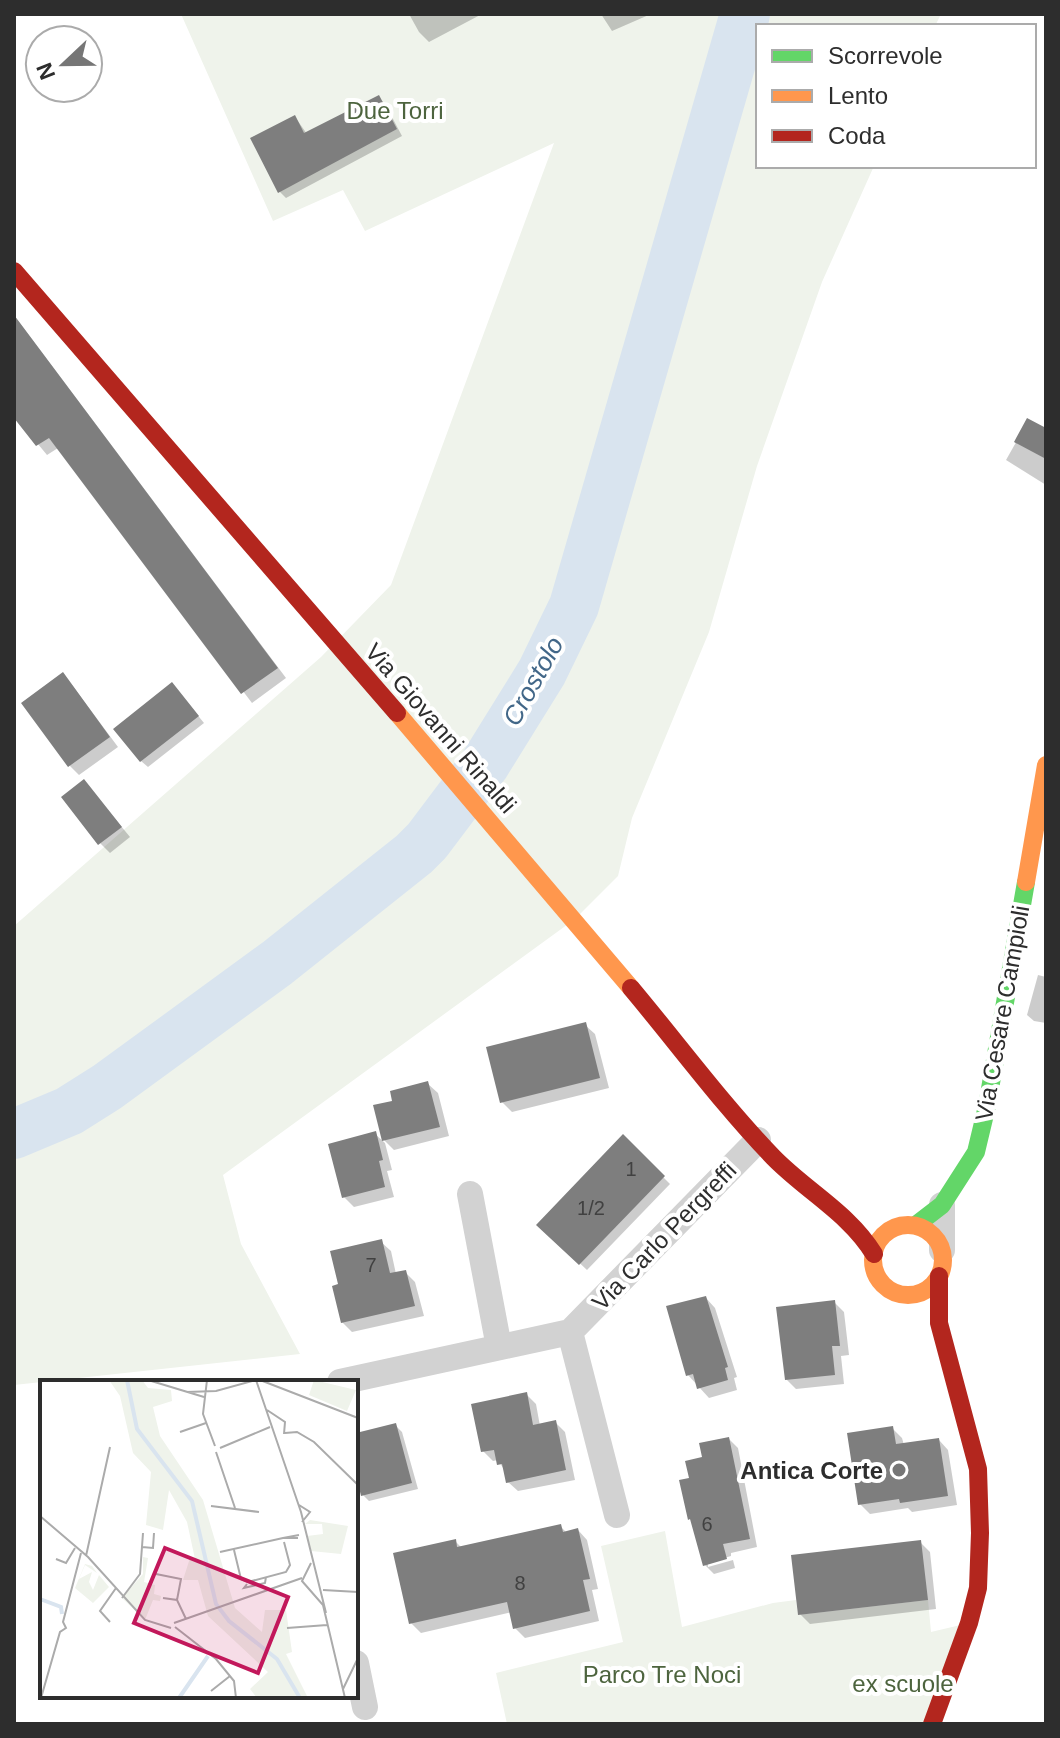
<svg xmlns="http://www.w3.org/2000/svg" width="1060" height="1738" viewBox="0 0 1060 1738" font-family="Arial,sans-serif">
	<rect width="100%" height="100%" fill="#fff"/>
	<path fill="#eff3eb" d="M181 14H941L935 26H758V166H874L822 282 757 466 709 632 632 818 618 876 575 919 223 1175 241 1244 300 1354 14 1385V926L321 657 391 585 554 143 365 231 343 190 273 221Z
		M665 1531 682 1627 773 1603 796 1600 798 1615 928 1600 931 1632 969 1623 932 1724H507L496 1673 623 1642 601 1546Z"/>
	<path fill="#0003" d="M409 14H482L429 42 419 32Z
		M601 14H651L612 31Z
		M378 97 385 104 402 136 286 198 280 192 295 117 307 134Z
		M14 315 286 678 252 703 58 448 47 455 14 415Z
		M1028 421 1046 431V485L1006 460Z
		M72 685 118 747 79 775 70 766Z
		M178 691 204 723 148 767 141 761Z
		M84 781 130 837 110 853 100 843Z
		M1038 975 1046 977V1023L1034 1021 1027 1015Z
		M585 1025 595 1034 609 1088 512 1112 502 1102Z
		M428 1084 438 1093 449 1136 394 1150 384 1140 394 1102Z
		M375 1134 385 1143 392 1170 387 1171 394 1197 354 1207 344 1197Z
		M623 1137 670 1184 587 1270 539 1225Z
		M381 1242 391 1251 396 1274 405 1272 415 1282 424 1316 352 1332 342 1322 340 1286Z
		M706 1298 715 1308 737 1377 734 1378 737 1390 709 1398 688 1375Z
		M834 1302 844 1312 849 1355 841 1356 844 1384 796 1389 786 1379Z
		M526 1394 536 1404 540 1426 555 1422 565 1432 575 1480 518 1491 508 1482 505 1471 498 1460 493 1461 483 1451Z
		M395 1425 402 1432 418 1489 369 1501 363 1495 356 1467V1452Z
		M892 1428 902 1438 904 1445 939 1440 948 1450 957 1505 912 1512 908 1508 870 1514 860 1504Z
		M729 1439 738 1448 757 1547 731 1553V1556L708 1563V1567L733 1560 735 1568 714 1574 705 1565 691 1480 704 1459Z
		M560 1526 567 1533 578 1530 587 1540 598 1589 592 1590 599 1621 525 1638 515 1628 512 1612 421 1633 411 1623 455 1541 462 1548Z
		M920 1542 930 1552 936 1609 810 1624 800 1614Z"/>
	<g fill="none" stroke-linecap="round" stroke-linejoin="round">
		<path stroke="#d9e4ef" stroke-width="50" d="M14 1134 69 1111 107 1087 277 963 414 854 427 841 485 764 542 672 574 606 745 14"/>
	</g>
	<path fill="#7e7e7e" d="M379 95 397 129 278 193 250 138 295 115 304 133Z
		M14 315 278 668 241 694 49 438 36 446 14 418Z
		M1027 418 1046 428V459L1014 442Z
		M63 672 110 737 68 767 21 703Z
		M172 682 199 716 140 762 113 729Z
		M84 779 122 827 98 845 61 797Z
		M586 1022 600 1078 500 1103 486 1047Z
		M428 1081 440 1127 382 1141 373 1105 392 1101 390 1091Z
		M376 1131 383 1160 379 1161 385 1187 342 1198 328 1144Z
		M623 1134 665 1176 579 1265 536 1225Z
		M382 1239 390 1273 406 1270 415 1306 341 1323 332 1286 338 1284 330 1251Z
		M706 1296 728 1367 725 1368 728 1380 697 1389 693 1374 686 1376 666 1306Z
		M835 1300 840 1346H832L835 1375 785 1380 776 1307Z
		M527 1392 533 1425 556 1420 566 1470 506 1483 502 1464 497 1465 494 1450 481 1452 471 1404Z
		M396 1423 412 1483 361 1496 356 1475V1433Z
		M893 1426 896 1444 939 1438 948 1496 900 1503 899 1499 858 1505 847 1433Z
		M729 1437 750 1539 723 1544 727 1559 703 1566 690 1519 688 1520 679 1480 689 1478 685 1461 702 1457 699 1443Z
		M561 1524 563 1532 578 1528 590 1579 583 1580 590 1611 513 1629 507 1602 409 1624 393 1553 456 1539 457 1547Z
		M921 1540 928 1600 798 1615 791 1555Z"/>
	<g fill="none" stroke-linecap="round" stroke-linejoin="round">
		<path stroke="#d2d2d2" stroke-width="26" d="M470 1194 499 1347
			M942 1250V1205
			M340 1382 570 1332
			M617 1515 570 1332 758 1140
			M356 1663 365 1707"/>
		<path stroke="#63d668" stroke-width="18" d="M916 1225 942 1205 976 1152 987 1106 1026 882"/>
		<path stroke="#ff974d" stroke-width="18" d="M397 713 631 988
			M1026 882 1046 765
			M873 1260a35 35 0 1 1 70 0a35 35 0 1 1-70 0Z"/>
		<path stroke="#b3261e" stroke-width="18" d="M14 271 397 713
			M631 988C678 1044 722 1104 773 1157 806 1191 849 1213 874 1254
			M932 1724 969 1623 978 1588 980 1533 978 1469 939 1323V1276"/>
	</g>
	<circle fill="#767676" stroke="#fff" stroke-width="3" cx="899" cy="1470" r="8"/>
	<g text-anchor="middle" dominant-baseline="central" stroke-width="8" stroke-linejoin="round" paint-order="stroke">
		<g font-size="20" fill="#414141">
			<text x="631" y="1169">1</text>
			<text x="591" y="1208">1/2</text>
			<text x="371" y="1265">7</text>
			<text x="707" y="1524">6</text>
			<text x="520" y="1583">8</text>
		</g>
		<g font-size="24" fill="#4d643e" stroke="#fff">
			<text x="395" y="110">Due Torri</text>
			<text x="662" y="1674">Parco Tre Noci</text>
			<text x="903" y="1683">ex scuole</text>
		</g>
		<g font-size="24" fill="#2d2d2d" stroke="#fff">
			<text transform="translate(441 728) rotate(49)">Via Giovanni Rinaldi</text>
			<text transform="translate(1002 1013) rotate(-80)">Via Cesare Campioli</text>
			<text transform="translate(664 1236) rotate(-46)">Via Carlo Pergreffi</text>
		</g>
		<g font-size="24" font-weight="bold" fill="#2d2d2d" stroke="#fff" text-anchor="end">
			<text x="883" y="1470">Antica Corte</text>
		</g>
		<g font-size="26" font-style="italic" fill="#426788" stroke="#fff">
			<text transform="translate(533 681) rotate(-61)">Crostolo</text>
		</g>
	</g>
	<g transform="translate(40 1380)">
		<rect width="318" height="318" fill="#fff"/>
		<path d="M69 0H102L108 8 131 10 132 21 113 27 120 56 163 120 195 228 222 252 225 230H246L252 272 246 274 268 318H217L210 309 228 292 168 236 158 200H143L150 178 155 179 147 142 129 110 123 150 106 145 111 92 93 73 80 16ZM274 0 316 10 307 31 269 15ZM270 140 308 146 301 174 271 171 267 156 283 154 282 144H265ZM103 177 108 178 104 202 115 205 114 214 121 216 120 221 113 220 105 240 82 218 103 194ZM45 184 52 186 57 193 45 185 39 199 52 192 49 202 53 210 59 195 69 207 53 223 35 208Z" fill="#eff3eb"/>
		<path fill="none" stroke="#d9e4ef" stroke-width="4" d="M87 0 97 49 152 121 176 224 189 241 237 279 260 318M0 219 21 227 22 234M139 318 168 276"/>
		<path fill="none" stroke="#ababab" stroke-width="2" d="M108 0 164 17M167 0 163 34 175 66M216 0 261 132 286 233M220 0 318 38M147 12 176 11 216 0M227 30 245 42 244 54M140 52 166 43M245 53 257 52 274 62 318 105M180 68 230 47M176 72 195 128M259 125 270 132 262 142M171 126 219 132M0 136 48 177 105 240 131 248M258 158H243L259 155M102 167 113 168 114 153M194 170 201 199 208 202 246 192 250 185 244 162M180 172 243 158M46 176 70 67M16 179 26 183 35 168M271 183 262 201 283 225 305 318M116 194 141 199 137 220M207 204 204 208 225 203 226 197M283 210 318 212M82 218 100 194 103 153M123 218 137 220 146 239M70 242 60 231 76 208M134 243 262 198M135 247 176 279 194 301 196 318M247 248 287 245M303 309 318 278M171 311 190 296M1 318 20 252 26 248 23 242 41 173"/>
		<path fill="#c2185b" fill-opacity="0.15" stroke="#c2185b" stroke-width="4" d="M125 168 248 217 218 293 94 243Z"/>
		<rect width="318" height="318" fill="none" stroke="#2d2d2d" stroke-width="4"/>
	</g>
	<rect width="1060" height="1738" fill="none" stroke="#2d2d2d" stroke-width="32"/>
	<rect x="756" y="24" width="280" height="144" fill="#ffffff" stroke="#ababab" stroke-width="2"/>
	<rect x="772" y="50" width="40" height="12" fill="#63d668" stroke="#ababab" stroke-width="2"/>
	<text x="828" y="64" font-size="24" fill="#2d2d2d">Scorrevole</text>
	<rect x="772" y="90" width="40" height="12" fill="#ff974d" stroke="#ababab" stroke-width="2"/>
	<text x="828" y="104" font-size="24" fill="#2d2d2d">Lento</text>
	<rect x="772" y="130" width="40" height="12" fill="#b3261e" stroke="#ababab" stroke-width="2"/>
	<text x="828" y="144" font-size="24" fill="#2d2d2d">Coda</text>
	<g transform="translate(64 64) rotate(248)"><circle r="38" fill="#ffffff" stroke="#ababab" stroke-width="2"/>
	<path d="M0-6L14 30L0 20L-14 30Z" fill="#767676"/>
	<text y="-12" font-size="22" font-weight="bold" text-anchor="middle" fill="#2d2d2d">N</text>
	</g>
</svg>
